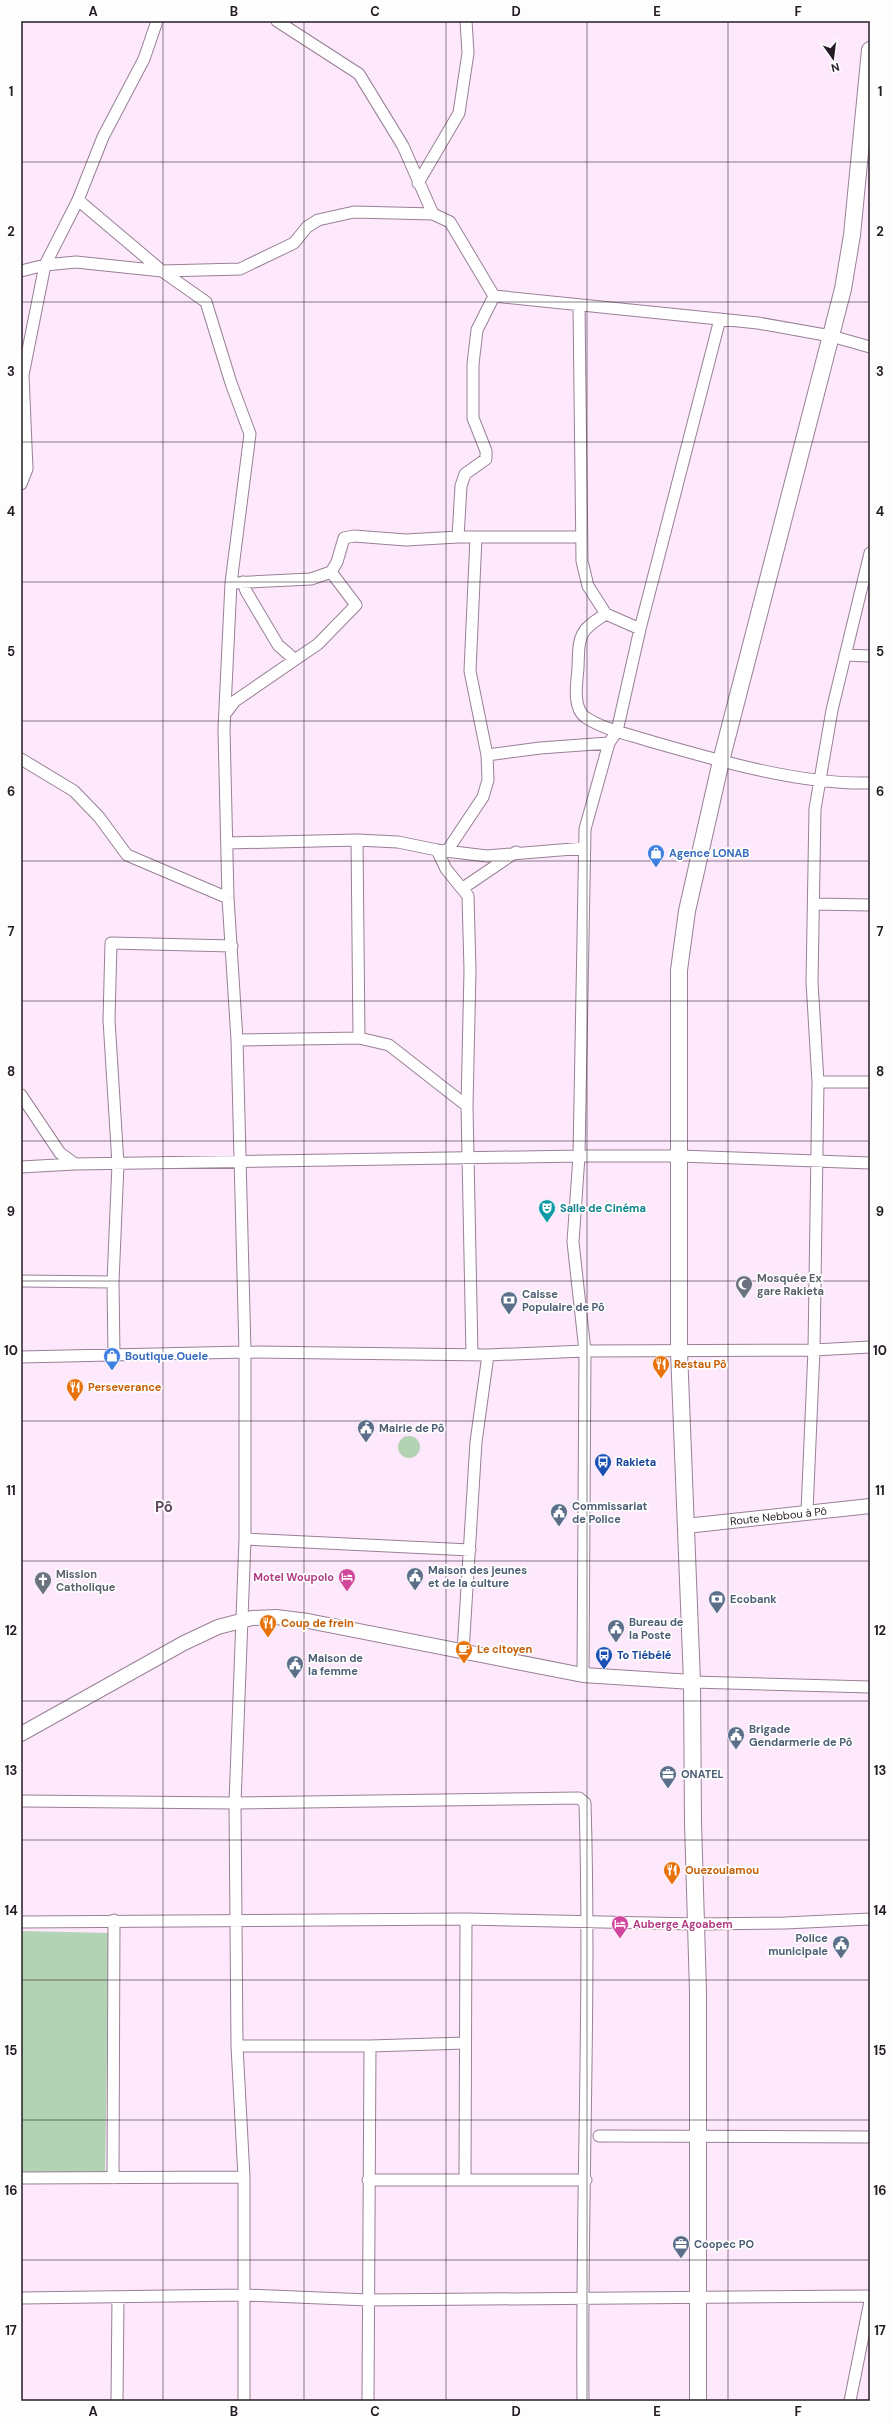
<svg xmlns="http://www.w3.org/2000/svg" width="891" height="2422" viewBox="0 0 891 2422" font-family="'DM Sans',sans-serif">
	<rect width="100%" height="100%" fill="#fee8fc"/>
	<path fill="#b2d3b4" d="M398 1447a11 11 0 1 1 22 0a11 11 0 1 1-22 0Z
		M21 1931 109 1933 105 2177 21 2176Z"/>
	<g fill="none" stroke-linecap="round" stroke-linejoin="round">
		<g stroke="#988096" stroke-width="13">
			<path id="minor" d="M277 21 359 74 403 146 433 214
				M418 183 459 113 468 53 466 21
				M78 200 162 271 206 302 231 383 250 434 231 583 224 729 228 898 237 1040 245 1352V1539L235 1803 237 2046 244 2177V2401
				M21 271 45 265 76 262 162 271 240 269 294 243 307 227 318 220 354 212 433 214 450 222 494 296 758 323 831 336 870 347
				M579 305 582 561 588 586 606 614 640 629
				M21 484 27 469 23 375 45 265 78 200 103 137 144 59 157 21
				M458 537 461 486 465 474 486 459V451L473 418V364L477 330 494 296
				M243 582 246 591 278 645 294 659
				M231 583 311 579 331 572 337 562 344 538 354 536 406 540 458 537H581
				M606 614C578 631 579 636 578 668 577 682 572 707 585 717 604 730 632 735 653 742 719 761 802 785 870 783
				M845 655 870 656
				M225 714 235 701 318 644 356 605 331 572
				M487 755 540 748 609 743
				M21 759 74 791 99 817 127 855 228 898
				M357 840 359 1038
				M227 843 357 840 398 842 437 850 487 856 585 848
				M437 850 446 869 468 896 470 970 467 1106 472 1355
				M447 851 483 797 488 780 487 755 470 671 476 537
				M463 888 516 852
				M814 904 870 905
				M237 1040 359 1038 389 1045 467 1106
				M818 1082H870
				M21 1095 60 1153 75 1164
				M21 1167 75 1164 579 1156H679L870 1163
				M21 1281 113 1282
				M114 1356 113 1282 118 1164 109 1020 111 943 232 946
				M21 1357 245 1352 488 1355 585 1351 814 1350 870 1347
				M807 1511 814 1350 818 1082 812 982 815 809 832 710 870 553
				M245 1539 470 1550
				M463 1652 476 1442 488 1355
				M583 1675 585 1351 573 1242 579 1156 585 829 609 743 617 731 640 629 720 319
				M692 1682 870 1687
				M21 1801 235 1803 579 1798 585 1803C591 2003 581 2202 583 2401
				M21 1922 466 1919 696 1924 785 1923 870 1919
				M237 2046H370L465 2043
				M599 2136 870 2137
				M21 2178 244 2177
				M113 2178 114 1920
				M465 2179 466 1919
				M368 2180H586
				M21 2298 245 2295 368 2300 870 2296
				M117 2401 118 2297
				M368 2401 370 2046
				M850 2401 870 2301"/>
		</g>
		<g stroke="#988096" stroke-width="16">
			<g id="major">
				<path id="s1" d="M686 1526 870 1506"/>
				<path d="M21 1734 184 1643 218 1627 252 1618 276 1617 308 1621 583 1675 692 1682"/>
			</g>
		</g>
		<g stroke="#988096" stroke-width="18">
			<path id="highway" d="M698 2401V1992L693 1822 692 1682 679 1351V970L687 911 721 761 843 289 852 235 870 50"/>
		</g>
		<use href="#minor" stroke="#fff" stroke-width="11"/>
		<use href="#major" stroke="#fff" stroke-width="14"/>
		<use href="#highway" stroke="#fff" stroke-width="16"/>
	</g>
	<path fill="none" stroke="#251b24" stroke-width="1" stroke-opacity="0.55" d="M163 21V2401M304 21V2401M446 21V2401M587 21V2401M728 21V2401M21 162H870M21 302H870M21 442H870M21 582H870M21 721H870M21 861H870M21 1001H870M21 1141H870M21 1281H870M21 1421H870M21 1561H870M21 1701H870M21 1840H870M21 1980H870M21 2120H870M21 2260H870"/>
	<defs>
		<g id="shop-pin" transform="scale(0.9)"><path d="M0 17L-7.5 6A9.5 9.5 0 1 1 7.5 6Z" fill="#3f7fe0" stroke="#fdfdfd"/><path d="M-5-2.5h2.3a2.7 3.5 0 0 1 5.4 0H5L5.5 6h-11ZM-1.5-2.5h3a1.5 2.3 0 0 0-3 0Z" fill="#fff"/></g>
		<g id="theatre-pin" transform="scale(0.9)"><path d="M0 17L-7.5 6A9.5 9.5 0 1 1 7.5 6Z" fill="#0f9aa8" stroke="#fdfdfd"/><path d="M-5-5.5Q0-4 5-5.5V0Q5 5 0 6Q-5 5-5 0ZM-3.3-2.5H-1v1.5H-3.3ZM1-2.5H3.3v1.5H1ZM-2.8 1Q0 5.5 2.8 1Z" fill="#fff"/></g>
		<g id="mosque-pin" transform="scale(0.9)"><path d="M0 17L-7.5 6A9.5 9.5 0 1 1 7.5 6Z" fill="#6b7280" stroke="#fdfdfd"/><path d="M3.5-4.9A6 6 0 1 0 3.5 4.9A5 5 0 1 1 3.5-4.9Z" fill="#fff"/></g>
		<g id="bank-pin" transform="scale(0.9)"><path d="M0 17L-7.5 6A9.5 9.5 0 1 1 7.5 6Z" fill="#5c6f8a" stroke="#fdfdfd"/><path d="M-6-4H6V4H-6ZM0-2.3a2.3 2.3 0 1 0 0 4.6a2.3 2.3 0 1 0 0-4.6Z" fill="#fff"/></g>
		<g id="restaurant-pin" transform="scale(0.9)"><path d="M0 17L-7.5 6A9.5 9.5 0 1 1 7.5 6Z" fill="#e8710a" stroke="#fdfdfd"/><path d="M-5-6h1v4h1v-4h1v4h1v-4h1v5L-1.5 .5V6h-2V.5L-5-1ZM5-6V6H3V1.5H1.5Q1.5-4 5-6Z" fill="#fff"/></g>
		<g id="civic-pin" transform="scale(0.9)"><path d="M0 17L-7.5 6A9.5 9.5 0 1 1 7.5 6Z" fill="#5c6f8a" stroke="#fdfdfd"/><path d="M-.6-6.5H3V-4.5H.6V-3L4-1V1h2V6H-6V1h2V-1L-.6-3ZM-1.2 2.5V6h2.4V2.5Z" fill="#fff"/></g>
		<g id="bus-pin" transform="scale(0.9)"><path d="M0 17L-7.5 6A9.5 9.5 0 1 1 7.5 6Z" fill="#1a4fb4" stroke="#fdfdfd"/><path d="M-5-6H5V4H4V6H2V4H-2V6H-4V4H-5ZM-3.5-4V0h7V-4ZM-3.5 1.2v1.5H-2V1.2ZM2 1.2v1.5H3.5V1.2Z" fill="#fff"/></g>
		<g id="hotel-pin" transform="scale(0.9)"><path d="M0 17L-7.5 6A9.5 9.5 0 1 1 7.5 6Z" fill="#d1479c" stroke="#fdfdfd"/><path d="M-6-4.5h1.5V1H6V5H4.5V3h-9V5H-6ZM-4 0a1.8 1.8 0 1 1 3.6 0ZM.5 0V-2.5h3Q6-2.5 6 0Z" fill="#fff"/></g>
		<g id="church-pin" transform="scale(0.9)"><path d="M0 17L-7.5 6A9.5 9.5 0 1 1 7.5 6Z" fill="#6b7280" stroke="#fdfdfd"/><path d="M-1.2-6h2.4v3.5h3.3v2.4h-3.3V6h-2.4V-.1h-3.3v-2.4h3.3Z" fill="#fff"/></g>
		<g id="cafe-pin" transform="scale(0.9)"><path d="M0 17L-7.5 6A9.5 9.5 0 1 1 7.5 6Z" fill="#e8710a" stroke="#fdfdfd"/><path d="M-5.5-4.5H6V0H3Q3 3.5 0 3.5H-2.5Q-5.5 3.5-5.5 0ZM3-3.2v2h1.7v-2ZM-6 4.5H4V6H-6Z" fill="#fff"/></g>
		<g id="office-pin" transform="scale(0.9)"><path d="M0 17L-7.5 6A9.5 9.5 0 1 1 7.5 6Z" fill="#5c6f8a" stroke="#fdfdfd"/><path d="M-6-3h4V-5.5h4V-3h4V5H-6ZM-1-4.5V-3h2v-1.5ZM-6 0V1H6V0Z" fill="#fff"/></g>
	</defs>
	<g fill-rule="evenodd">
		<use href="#shop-pin" x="656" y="853"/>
		<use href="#theatre-pin" x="547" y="1208"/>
		<use href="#mosque-pin" x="744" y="1284"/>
		<use href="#bank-pin" x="509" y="1300"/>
		<use href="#shop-pin" x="112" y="1356"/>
		<use href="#restaurant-pin" x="661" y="1364"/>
		<use href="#restaurant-pin" x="75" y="1387"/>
		<use href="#civic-pin" x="366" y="1428"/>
		<use href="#bus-pin" x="603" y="1462"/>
		<use href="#civic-pin" x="559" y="1512"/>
		<use href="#civic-pin" x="415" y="1576"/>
		<use href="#hotel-pin" x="347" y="1577"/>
		<use href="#church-pin" x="43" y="1580"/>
		<use href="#bank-pin" x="717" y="1599"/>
		<use href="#restaurant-pin" x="268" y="1623"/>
		<use href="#civic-pin" x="616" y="1628"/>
		<use href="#cafe-pin" x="464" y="1649"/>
		<use href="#bus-pin" x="604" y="1655"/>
		<use href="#civic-pin" x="295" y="1664"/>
		<use href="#civic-pin" x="736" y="1735"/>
		<use href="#office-pin" x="668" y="1774"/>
		<use href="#restaurant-pin" x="672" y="1870"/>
		<use href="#hotel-pin" x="620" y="1924"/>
		<use href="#civic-pin" x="841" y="1944"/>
		<use href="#office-pin" x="681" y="2244"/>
	</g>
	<g text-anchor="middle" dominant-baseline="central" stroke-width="3.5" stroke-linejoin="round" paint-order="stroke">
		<g font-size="11" font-weight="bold" fill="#366cbe" stroke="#fdfdfd" text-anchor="start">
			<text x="669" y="853">Agence LONAB</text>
			<text x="125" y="1356">Boutique Ouele</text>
		</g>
		<g font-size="11" font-weight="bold" fill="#0d838f" stroke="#fdfdfd" text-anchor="start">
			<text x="560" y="1208">Salle de Cinéma</text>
		</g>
		<g font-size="11" font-weight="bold" fill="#5b616d" stroke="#fdfdfd" text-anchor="start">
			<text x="757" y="1278">Mosquée Ex<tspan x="757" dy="13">gare Rakieta</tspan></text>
			<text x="56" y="1574">Mission<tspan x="56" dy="13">Catholique</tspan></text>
		</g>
		<g font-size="11" font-weight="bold" fill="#4e5e75" stroke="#fdfdfd" text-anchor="start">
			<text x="522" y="1294">Caisse<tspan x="522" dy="13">Populaire de Pô</tspan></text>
			<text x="379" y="1428">Mairie de Pô</text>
			<text x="572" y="1506">Commissariat<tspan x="572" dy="13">de Police</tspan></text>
			<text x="428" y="1570">Maison des jeunes<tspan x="428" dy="13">et de la culture</tspan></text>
			<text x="730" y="1599">Ecobank</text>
			<text x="629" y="1622">Bureau de<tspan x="629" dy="13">la Poste</tspan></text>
			<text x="308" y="1658">Maison de<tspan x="308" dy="13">la femme</tspan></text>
			<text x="749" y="1729">Brigade<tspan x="749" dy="13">Gendarmerie de Pô</tspan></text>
			<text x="681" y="1774">ONATEL</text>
			<text x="828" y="1938" text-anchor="end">Police<tspan x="828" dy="13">municipale</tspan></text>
			<text x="694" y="2244">Coopec PO</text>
		</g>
		<g font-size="11" font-weight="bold" fill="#c56008" stroke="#fdfdfd" text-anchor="start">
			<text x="674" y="1364">Restau Pô</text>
			<text x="88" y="1387">Perseverance</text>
			<text x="281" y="1623">Coup de frein</text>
			<text x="477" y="1649">Le citoyen</text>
			<text x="685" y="1870">Ouezoulamou</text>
		</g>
		<g font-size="11" font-weight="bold" fill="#164399" stroke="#fdfdfd" text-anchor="start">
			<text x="616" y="1462">Rakieta</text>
			<text x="617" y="1655">To Tiébélé</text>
		</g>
		<g font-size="11" fill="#251b24" stroke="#fdfdfd">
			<text stroke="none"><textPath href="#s1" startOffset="93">Route Nebbou à Pô</textPath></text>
		</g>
		<g font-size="11" font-weight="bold" fill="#b23c85" stroke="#fdfdfd" text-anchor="end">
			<text x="334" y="1577">Motel Woupolo</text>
			<text x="633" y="1924" text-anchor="start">Auberge Agoabem</text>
		</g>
		<g font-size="15" font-weight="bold" fill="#624b60" stroke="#fdfdfd">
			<text x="164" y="1507">Pô</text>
		</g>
	</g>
	<rect width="891" height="2422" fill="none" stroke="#fdfdfd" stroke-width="44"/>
	<g transform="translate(833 58) rotate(166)" stroke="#fdfdfd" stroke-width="3" paint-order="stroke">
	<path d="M0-3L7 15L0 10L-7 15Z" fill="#251b24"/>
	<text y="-6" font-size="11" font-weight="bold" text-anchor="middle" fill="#251b24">N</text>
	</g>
	<rect x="22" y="22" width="847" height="2378" fill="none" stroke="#251b24" stroke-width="1.5"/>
	<g font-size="13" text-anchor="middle" font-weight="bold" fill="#251b24">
		<text x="93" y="16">A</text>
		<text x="234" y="16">B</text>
		<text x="375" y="16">C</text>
		<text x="516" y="16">D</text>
		<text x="657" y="16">E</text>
		<text x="798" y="16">F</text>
		<text x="11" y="96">1</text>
		<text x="880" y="96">1</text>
		<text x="11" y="236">2</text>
		<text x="880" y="236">2</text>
		<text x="11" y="376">3</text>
		<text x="880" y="376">3</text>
		<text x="11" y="516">4</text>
		<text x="880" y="516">4</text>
		<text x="11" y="656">5</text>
		<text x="880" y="656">5</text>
		<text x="11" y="796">6</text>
		<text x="880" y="796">6</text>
		<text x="11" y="936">7</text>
		<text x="880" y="936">7</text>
		<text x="11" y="1076">8</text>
		<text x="880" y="1076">8</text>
		<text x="11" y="1216">9</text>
		<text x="880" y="1216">9</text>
		<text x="11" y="1355">10</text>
		<text x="880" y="1355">10</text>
		<text x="11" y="1495">11</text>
		<text x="880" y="1495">11</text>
		<text x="11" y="1635">12</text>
		<text x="880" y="1635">12</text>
		<text x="11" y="1775">13</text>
		<text x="880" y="1775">13</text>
		<text x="11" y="1915">14</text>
		<text x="880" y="1915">14</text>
		<text x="11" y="2055">15</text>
		<text x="880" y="2055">15</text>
		<text x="11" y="2195">16</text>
		<text x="880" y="2195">16</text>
		<text x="11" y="2335">17</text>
		<text x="880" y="2335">17</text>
		<text x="93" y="2416">A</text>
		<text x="234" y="2416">B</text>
		<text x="375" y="2416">C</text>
		<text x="516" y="2416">D</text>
		<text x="657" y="2416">E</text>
		<text x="798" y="2416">F</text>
	</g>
</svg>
